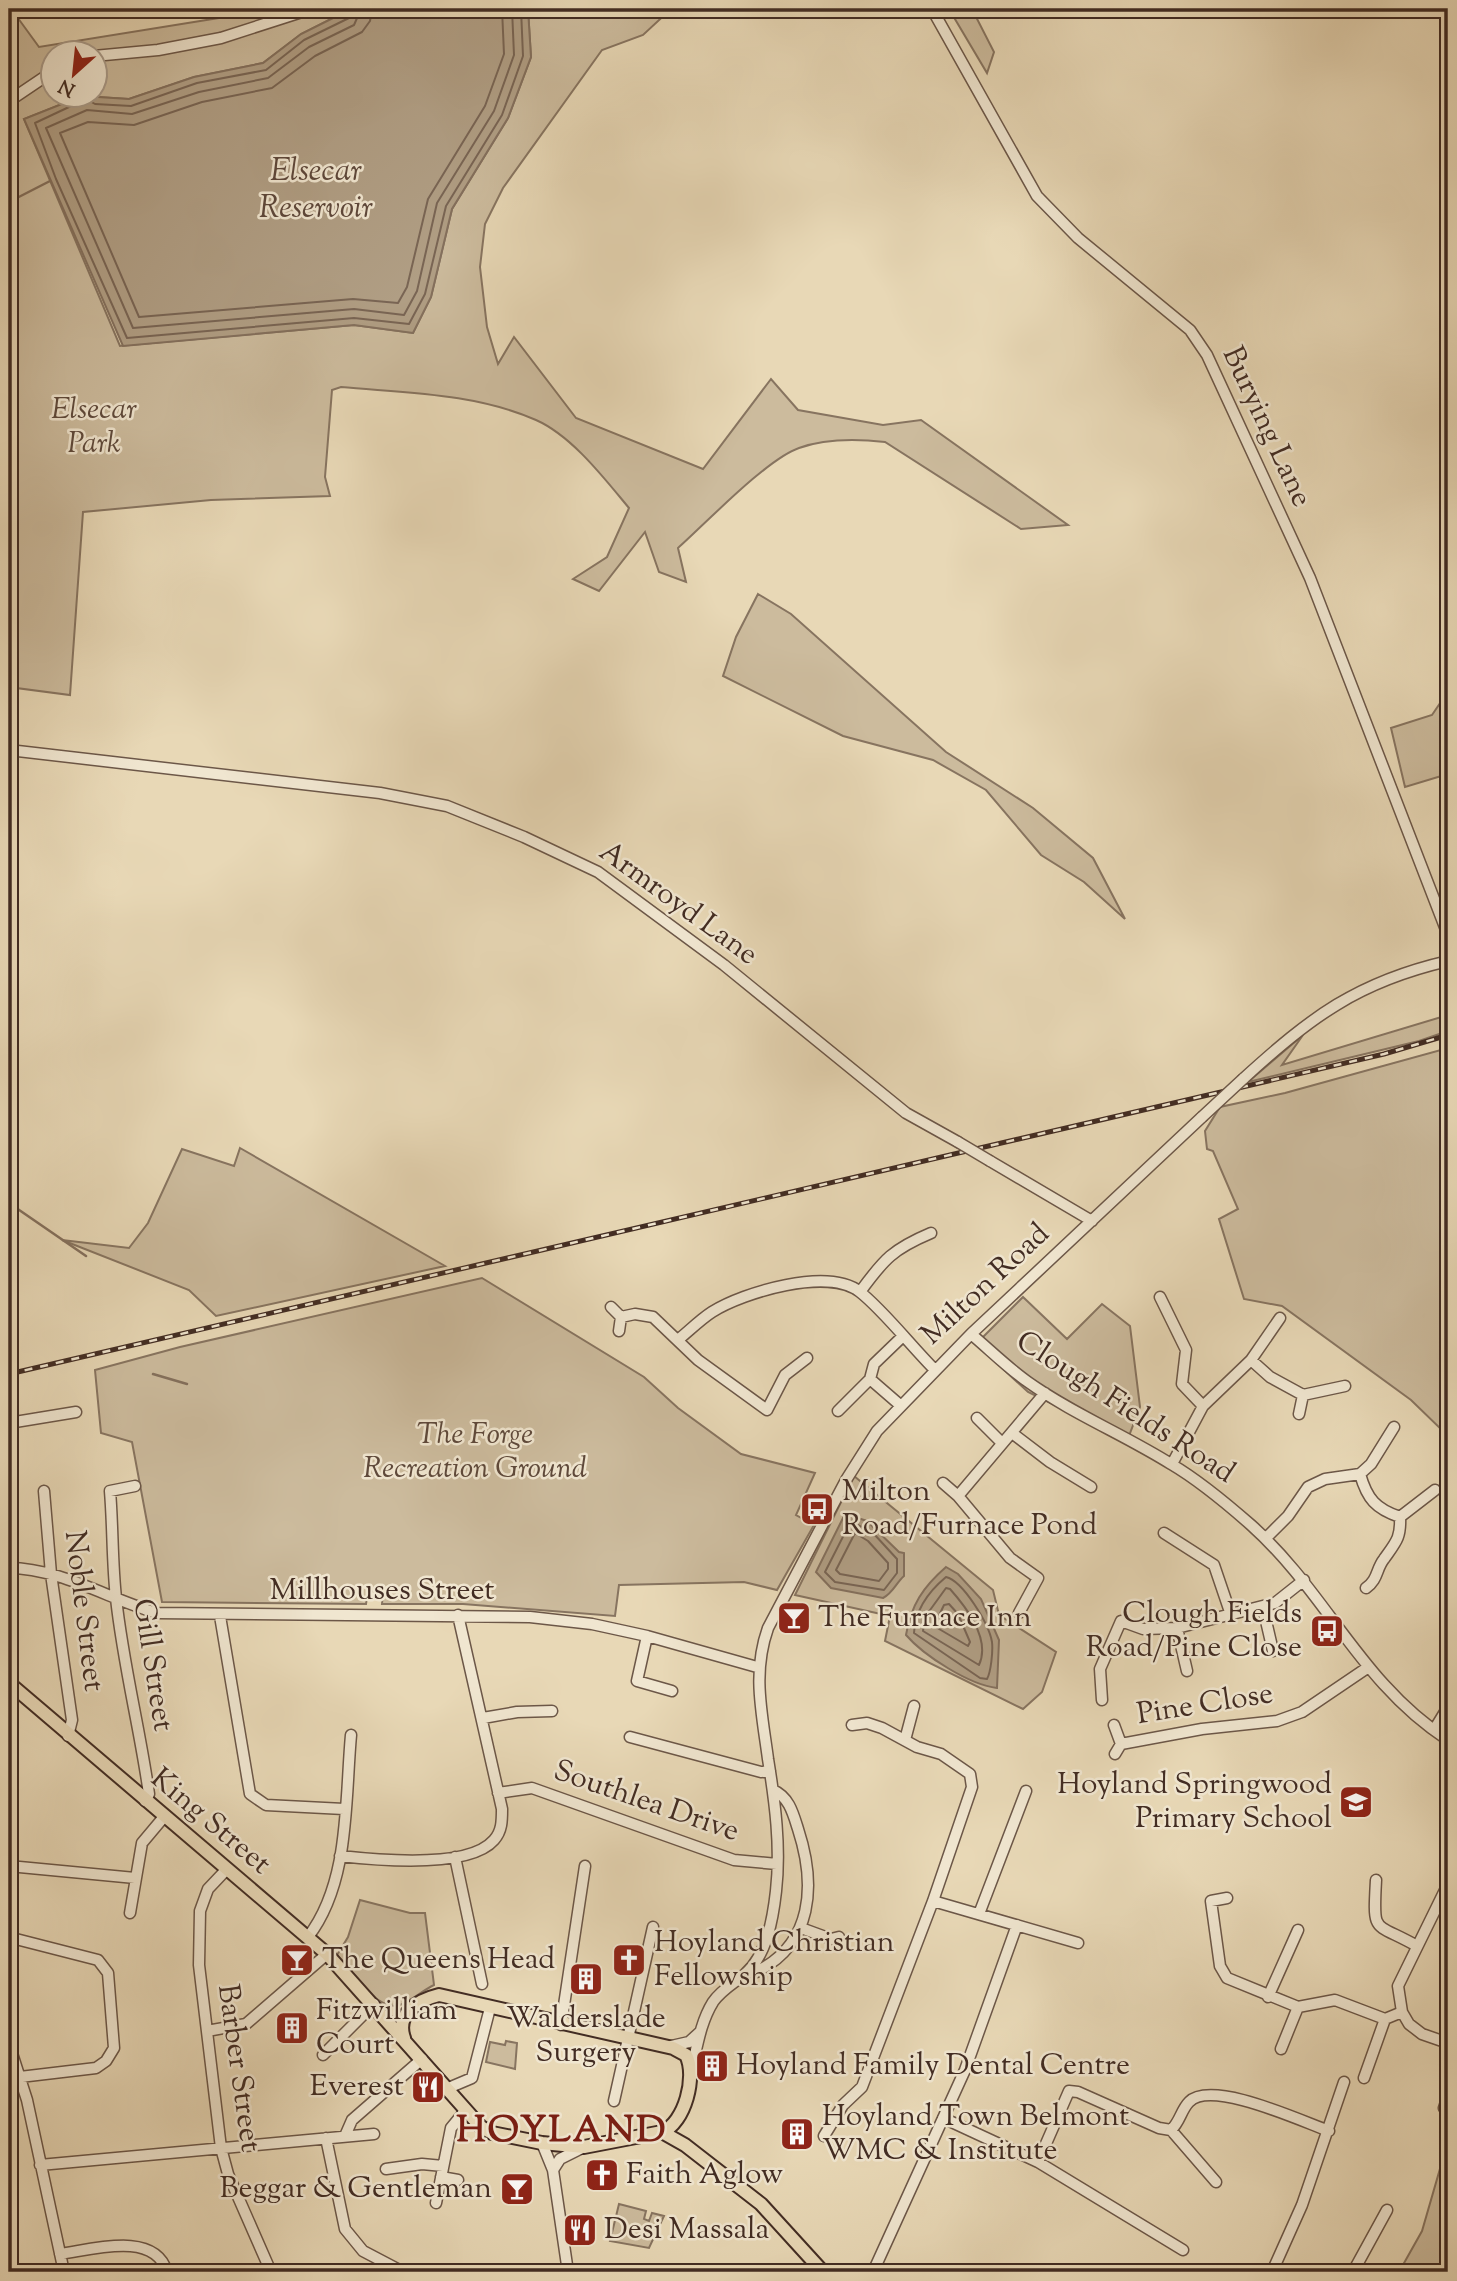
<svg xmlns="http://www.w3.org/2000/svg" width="1457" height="2281" viewBox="0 0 1457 2281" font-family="'Sorts Mill Goudy',serif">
	<rect width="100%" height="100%" fill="#e8d8b6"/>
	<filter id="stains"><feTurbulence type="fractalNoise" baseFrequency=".00286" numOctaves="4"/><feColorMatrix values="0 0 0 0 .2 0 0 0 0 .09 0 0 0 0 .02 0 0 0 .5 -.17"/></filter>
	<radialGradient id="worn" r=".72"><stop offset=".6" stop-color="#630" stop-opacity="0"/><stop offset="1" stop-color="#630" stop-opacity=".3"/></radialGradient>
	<path fill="#ccbb9d" stroke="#877460" stroke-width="2" fill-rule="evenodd" d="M247 9H351L301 34 263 63 194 77 129 99 82 96 24 119 120 346 354 325 413 333 431 297 452 209 508 118 531 57 528 9H671L643 35 602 50 503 188 485 224 480 267 487 327 498 364 514 337 576 418 703 469 771 379 798 410 883 425 921 420 1068 525 1021 529 885 442C858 439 824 439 799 448 767 459 706 523 678 548L686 582 659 572 645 532 599 591 573 579 607 557 629 508C604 478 572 436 536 420 475 393 406 393 341 387L332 390 325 477 330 496 211 500 83 512 70 695 9 687V18L15 14 39 47 225 17ZM52 52H94V94H52Z
		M949 9H972L994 52 987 73Z
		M758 594 791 614 946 752 1033 808 1093 858 1125 919 1084 882 1041 855 986 790 933 760 843 736 723 676 736 637Z
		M1447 693 1448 774 1405 787 1391 728 1432 715Z
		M1448 1015V1031L1419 1041 1248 1082 1303 1035 1282 1065Z
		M1448 1048V1436L1411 1400 1282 1306 1244 1299 1219 1219 1238 1209 1213 1151 1207 1149 1205 1131 1220 1107 1285 1093Z
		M240 1148 445 1266 216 1316 189 1290 62 1240 129 1248 148 1223 182 1149 234 1166Z
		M482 1278 644 1377 678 1408 741 1454 815 1473 796 1515 814 1525 777 1590 744 1582 619 1585 615 1616 463 1604H382L383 1592 368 1591 366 1604 162 1602 132 1442 101 1433 95 1370 180 1347Z
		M1023 1297 1067 1339 1102 1304 1130 1326 1140 1407 1127 1441 1028 1392 976 1344Z
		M854 1476 993 1590 999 1615 1056 1652 1042 1692 1023 1709 885 1641 890 1616 795 1595Z
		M360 1900 410 1913H425L434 1985C422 1991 412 2000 400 2005 377 2013 351 1970 337 1955L348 1937Z
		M506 2041 517 2043 515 2069 486 2062 490 2042 505 2045Z
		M1448 2141V2272H1399L1422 2231Z
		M619 2204 646 2211 644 2219 649 2221 652 2213 664 2216 649 2248 610 2241Z"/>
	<path fill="#b09e84" stroke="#84705d" stroke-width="2" d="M351 9H528L531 57 508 118 452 209 431 297 413 333 354 325 123 346 24 119 82 96 129 99 194 77 263 63 301 34Z
		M845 1514 867 1521 899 1552 904 1553V1576C896 1583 893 1593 883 1598L831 1588 816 1572Z
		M946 1567 958 1574 981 1599 999 1640 997 1688C970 1685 924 1656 906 1635 911 1605 923 1587 946 1567Z"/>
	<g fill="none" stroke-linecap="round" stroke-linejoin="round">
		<path stroke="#796554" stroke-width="2" d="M352 9 349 18 304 40 266 70 197 83 131 106 95 104 86 99 35 123 56 179 127 338 354 318 409 324 425 294 446 206 502 115 523 56 521 9
			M361 9 354 25 309 47 268 78 199 92 132 114 87 110 46 128 133 328 354 309 404 315 417 291 437 203 494 111 514 55 512 9
			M372 9 370 21 362 32 315 56 272 88 202 102 134 125 88 122 60 133 139 317 353 299 398 303 407 287 428 199 485 106 504 54 502 9
			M851 1521 874 1534 897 1559V1573L884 1590 835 1582 825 1572Z
			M855 1533 868 1541 888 1563V1569L879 1581 840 1574 836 1570Z
			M946 1577C963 1581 989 1624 992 1642 993 1651 991 1672 987 1679L980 1678 914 1633C915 1610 928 1592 946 1577Z
			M946 1588 950 1589C967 1608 991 1639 979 1665L923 1631 925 1617Z
			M949 1604 958 1614 970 1642 968 1646 934 1626 944 1605Z"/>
		<path stroke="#84705d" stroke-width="2.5" d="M9 202 50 181
			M9 1203 86 1256
			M153 1374 187 1384"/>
		<g stroke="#6c5748" stroke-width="13">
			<path id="minor" d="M932 9 1037 196 1078 238 1190 330 1207 355 1310 578 1448 935
				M94 56 158 50 221 38 311 9
				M9 101 52 72
				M9 750 380 793 447 806 524 837 598 872 724 965 906 1113 958 1142
				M1243 1079C1311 1017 1357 982 1448 961
				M990 1161 1092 1221
				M860 1292C884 1259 893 1249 931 1233
				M1160 1297 1186 1350 1182 1384 1203 1406
				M611 1307 621 1317 635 1314 653 1317 698 1360 767 1410 785 1375 807 1358
				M619 1331 621 1317
				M971 1334C990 1350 1008 1368 1028 1382 1073 1414 1125 1435 1171 1464 1200 1481 1226 1503 1251 1525 1327 1593 1360 1683 1448 1740
				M679 1339C690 1330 701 1319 712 1312 744 1292 828 1267 860 1292 883 1310 912 1347 934 1369
				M1251 1360 1270 1377 1303 1395 1345 1386
				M900 1405 870 1379 874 1364 902 1337
				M838 1411 870 1379
				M1299 1414 1303 1395
				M977 1418 1002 1443
				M9 1423 76 1412
				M1012 1433 1050 1462 1091 1487
				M1172 1464 1203 1406 1251 1360 1280 1318
				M1360 1474C1367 1499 1376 1509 1400 1517L1435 1490
				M943 1483 958 1496 1010 1558 1038 1578 1019 1613
				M135 1486 110 1491C113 1527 112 1562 116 1598 123 1664 140 1729 149 1794L145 1801
				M44 1491 51 1574 72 1720 68 1736
				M958 1496 1045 1393
				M1164 1533 1214 1565 1231 1615
				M1266 1538 1288 1516 1308 1487 1325 1479 1360 1474 1371 1464 1394 1427
				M9 1568C59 1568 109 1599 157 1613L530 1617 592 1624 647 1636 757 1667
				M1366 1588C1378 1580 1376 1569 1384 1559 1396 1542 1401 1538 1400 1517
				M1263 1608 1273 1651
				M220 1616 250 1794 266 1805 344 1809
				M1177 1628 1187 1671
				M647 1636 637 1681 672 1691
				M1102 1700 1100 1669 1121 1621 1143 1629 1177 1628 1275 1603 1304 1580
				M483 1718 517 1712 552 1711
				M1114 1725 1121 1744 1115 1754
				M1434 1730 1448 1707
				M630 1737 761 1772 770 1771
				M905 1740 914 1706
				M1121 1744 1202 1729 1277 1721 1302 1712 1367 1668
				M498 1793 532 1788 734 1860 777 1864
				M340 1856C376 1860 469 1869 494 1840 502 1831 502 1821 502 1809L458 1615
				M455 1857 482 1984
				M9 1866 135 1878
				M226 1870 208 1889 200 1911 199 1965 221 2148 228 2174 271 2272
				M1376 1880C1373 1936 1373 1921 1417 1946
				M1448 1884 1398 1986 1402 2012 1409 2024 1422 2034 1448 2043
				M1227 1898 1211 1901 1220 1966 1227 1978 1298 2007 1335 2000 1385 2019 1402 2012
				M933 1901 1078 1943
				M130 1913 142 1843 163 1818
				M979 1914 1026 1791
				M801 1928 831 1939 839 1937
				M308 1937C350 1883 345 1800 351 1735
				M9 1940 12 1938 98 1960 108 1973 114 2048 106 2061 96 2068 20 2077
				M748 1972 754 1973C814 1945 816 1884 798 1829 793 1813 789 1797 773 1790
				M1268 1997 1298 1930
				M561 2025 585 1866
				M207 2031 246 2024 327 1954
				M9 2044 27 2100 64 2272
				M667 2047 689 2042 700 2032
				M1281 2049 1298 2007
				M323 2055 374 2004
				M691 2072C697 2048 700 2023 713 2002 721 1990 734 1983 745 1974 767 1955 773 1918 776 1891 781 1847 775 1802 768 1759 762 1713 752 1673 768 1628L846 1480 877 1431 971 1334 1202 1117
				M1364 2078 1385 2019
				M446 2089 472 2078 490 2008
				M614 2101 653 1927
				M1444 2108 1448 2096
				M943 2118 1038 2162 1183 2250
				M1171 2130 1216 2182
				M345 2136 352 2120 422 2059
				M824 2136 843 2105 862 2087 933 1901 972 1787 970 1774 941 1754 917 1747 882 1728 867 1723 852 1725
				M326 2138 345 2229 363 2251 403 2272
				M542 2143 553 2170 568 2272
				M1038 2162 1069 2091 1078 2092 1159 2128 1171 2130C1180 2122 1181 2110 1189 2102 1211 2079 1301 2121 1329 2131
				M40 2165 374 2134
				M386 2169 422 2164 443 2166
				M553 2170 560 2159 582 2148
				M441 2177 458 2180
				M436 2203 451 2128 465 2111
				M60 2254C91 2250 155 2230 167 2272
				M873 2272 965 2070 1017 1925
				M1272 2272 1302 2205 1344 2082
				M1353 2272 1387 2210"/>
		</g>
		<g stroke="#422c23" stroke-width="16">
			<path id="major" d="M9 1683 327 1954 481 2127 492 2133 542 2143 584 2147 662 2132C685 2123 697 2076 686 2055L673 2048 439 1995C419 2000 395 2013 404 2038
				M662 2132 685 2145 761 2204 823 2272"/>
		</g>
		<use href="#minor" stroke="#f0e6d0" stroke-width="10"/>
		<use href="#major" stroke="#e8d8b6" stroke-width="12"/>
		<g stroke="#422c23" stroke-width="5">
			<path id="rail" d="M9 1374 1384 1054 1448 1035"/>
		</g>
		<use href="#rail" stroke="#f0e6d0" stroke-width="2.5" stroke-dasharray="8" stroke-linecap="butt"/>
		<g stroke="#6c5748" stroke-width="13" stroke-linecap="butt">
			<path id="minor-bridge" d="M1202 1117 1243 1079
				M958 1142 990 1161"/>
		</g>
		<use href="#minor-bridge" stroke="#f0e6d0" stroke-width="10"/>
	</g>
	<defs>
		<g id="bus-square" transform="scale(1.75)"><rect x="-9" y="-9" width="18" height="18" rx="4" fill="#8f2418" stroke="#f0e6d0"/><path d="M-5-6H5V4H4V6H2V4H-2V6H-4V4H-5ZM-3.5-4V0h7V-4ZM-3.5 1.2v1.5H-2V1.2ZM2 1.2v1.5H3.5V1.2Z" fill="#fff"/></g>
		<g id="bar-square" transform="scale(1.75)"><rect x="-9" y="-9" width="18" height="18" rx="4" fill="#8f2418" stroke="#f0e6d0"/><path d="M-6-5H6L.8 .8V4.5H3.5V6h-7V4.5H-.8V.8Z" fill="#fff"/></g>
		<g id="school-square" transform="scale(1.75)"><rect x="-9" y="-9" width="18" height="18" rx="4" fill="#8f2418" stroke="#f0e6d0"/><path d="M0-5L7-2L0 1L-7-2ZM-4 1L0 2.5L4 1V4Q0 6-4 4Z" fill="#fff"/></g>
		<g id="church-square" transform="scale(1.75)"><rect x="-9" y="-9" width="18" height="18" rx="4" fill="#8f2418" stroke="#f0e6d0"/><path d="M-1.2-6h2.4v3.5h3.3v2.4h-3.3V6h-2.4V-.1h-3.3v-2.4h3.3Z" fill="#fff"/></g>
		<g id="building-square" transform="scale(1.75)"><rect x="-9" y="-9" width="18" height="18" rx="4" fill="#8f2418" stroke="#f0e6d0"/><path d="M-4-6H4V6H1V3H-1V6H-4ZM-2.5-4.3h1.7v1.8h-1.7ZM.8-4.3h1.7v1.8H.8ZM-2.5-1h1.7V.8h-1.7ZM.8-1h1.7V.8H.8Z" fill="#fff"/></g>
		<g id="restaurant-square" transform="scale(1.75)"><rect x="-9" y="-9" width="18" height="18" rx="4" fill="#8f2418" stroke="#f0e6d0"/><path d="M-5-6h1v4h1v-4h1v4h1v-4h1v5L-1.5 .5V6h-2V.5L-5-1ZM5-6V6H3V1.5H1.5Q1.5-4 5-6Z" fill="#fff"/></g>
	</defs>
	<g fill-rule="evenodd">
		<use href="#bus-square" x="817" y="1509"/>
		<use href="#bar-square" x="794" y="1618"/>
		<use href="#bus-square" x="1327" y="1631"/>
		<use href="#school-square" x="1356" y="1802"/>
		<use href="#bar-square" x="297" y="1960"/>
		<use href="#church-square" x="629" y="1960"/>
		<use href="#building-square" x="586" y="1979"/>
		<use href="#building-square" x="292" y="2028"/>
		<use href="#building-square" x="712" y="2066"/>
		<use href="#restaurant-square" x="428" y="2087"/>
		<use href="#building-square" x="797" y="2134"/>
		<use href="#church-square" x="602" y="2175"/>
		<use href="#bar-square" x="517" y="2189"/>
		<use href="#restaurant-square" x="580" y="2230"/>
	</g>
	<g text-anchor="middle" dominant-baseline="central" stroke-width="5" stroke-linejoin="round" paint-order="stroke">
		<g font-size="30" font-style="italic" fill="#5e493b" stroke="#f0e6d0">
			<text x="94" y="410">Elsecar<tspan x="94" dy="34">Park</tspan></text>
			<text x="475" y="1435">The Forge<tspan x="475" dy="34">Recreation Ground</tspan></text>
		</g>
		<g font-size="30" fill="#422c23" stroke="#f0e6d0">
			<text transform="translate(1266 427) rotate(65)">Burying Lane</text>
			<text transform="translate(678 904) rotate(36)">Armroyd Lane</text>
			<text transform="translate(986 1285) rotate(-43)">Milton Road</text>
			<text transform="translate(1125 1408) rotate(33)">Clough Fields Road</text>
			<text x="382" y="1591">Millhouses Street</text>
			<text transform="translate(83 1611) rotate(83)">Noble Street</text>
			<text transform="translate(152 1665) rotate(81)">Gill Street</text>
			<text transform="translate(1205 1705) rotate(-9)">Pine Close</text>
			<text transform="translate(646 1802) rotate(19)">Southlea Drive</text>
			<text transform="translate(210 1822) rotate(40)">King Street</text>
			<text transform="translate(238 2068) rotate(82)">Barber Street</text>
		</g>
		<g font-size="30" fill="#422c23" stroke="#f0e6d0" text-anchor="start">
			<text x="842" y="1492">Milton<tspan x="842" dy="34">Road/Furnace Pond</tspan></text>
			<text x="1302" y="1614" text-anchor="end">Clough Fields<tspan x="1302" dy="34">Road/Pine Close</tspan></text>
			<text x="818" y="1618">The Furnace Inn</text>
			<text x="1332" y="1785" text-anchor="end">Hoyland Springwood<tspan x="1332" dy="34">Primary School</tspan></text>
			<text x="654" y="1943">Hoyland Christian<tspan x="654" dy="34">Fellowship</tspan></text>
			<text x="322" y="1960">The Queens Head</text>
			<text x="316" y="2011">Fitzwilliam<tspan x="316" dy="34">Court</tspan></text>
			<text x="586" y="2019" text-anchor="middle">Walderslade<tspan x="586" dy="34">Surgery</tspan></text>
			<text x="736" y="2066">Hoyland Family Dental Centre</text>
			<text x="404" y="2087" text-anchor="end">Everest</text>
			<text x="822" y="2117">Hoyland Town Belmont<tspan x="822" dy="34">WMC &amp; Institute</tspan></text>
			<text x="626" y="2175">Faith Aglow</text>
			<text x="492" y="2189" text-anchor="end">Beggar &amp; Gentleman</text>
			<text x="604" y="2230">Desi Massala</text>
		</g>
		<g font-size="32" font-style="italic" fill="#5e483b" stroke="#f0e6d0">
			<text x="316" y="172">Elsecar<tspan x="316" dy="37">Reservoir</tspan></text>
		</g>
		<g font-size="37" font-weight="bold" letter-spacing="2" fill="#7a1f14" stroke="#f0e6d0">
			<text x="562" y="2132">HOYLAND</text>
		</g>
	</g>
	<rect width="1457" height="2281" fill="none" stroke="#e8d8b6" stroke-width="35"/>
	<rect x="10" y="10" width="1436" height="2260" fill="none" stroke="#422c23" stroke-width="3.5"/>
	<rect x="18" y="18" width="1422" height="2246" fill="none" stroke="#422c23" stroke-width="2"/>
	<g transform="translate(74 74) rotate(207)"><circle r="33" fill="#f0e6d0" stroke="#aa9c8b" stroke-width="2"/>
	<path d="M0-5L12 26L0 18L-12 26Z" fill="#8f2418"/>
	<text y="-10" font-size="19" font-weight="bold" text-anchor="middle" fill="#422c23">N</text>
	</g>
	<rect width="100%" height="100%" filter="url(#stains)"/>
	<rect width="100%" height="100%" fill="url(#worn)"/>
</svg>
